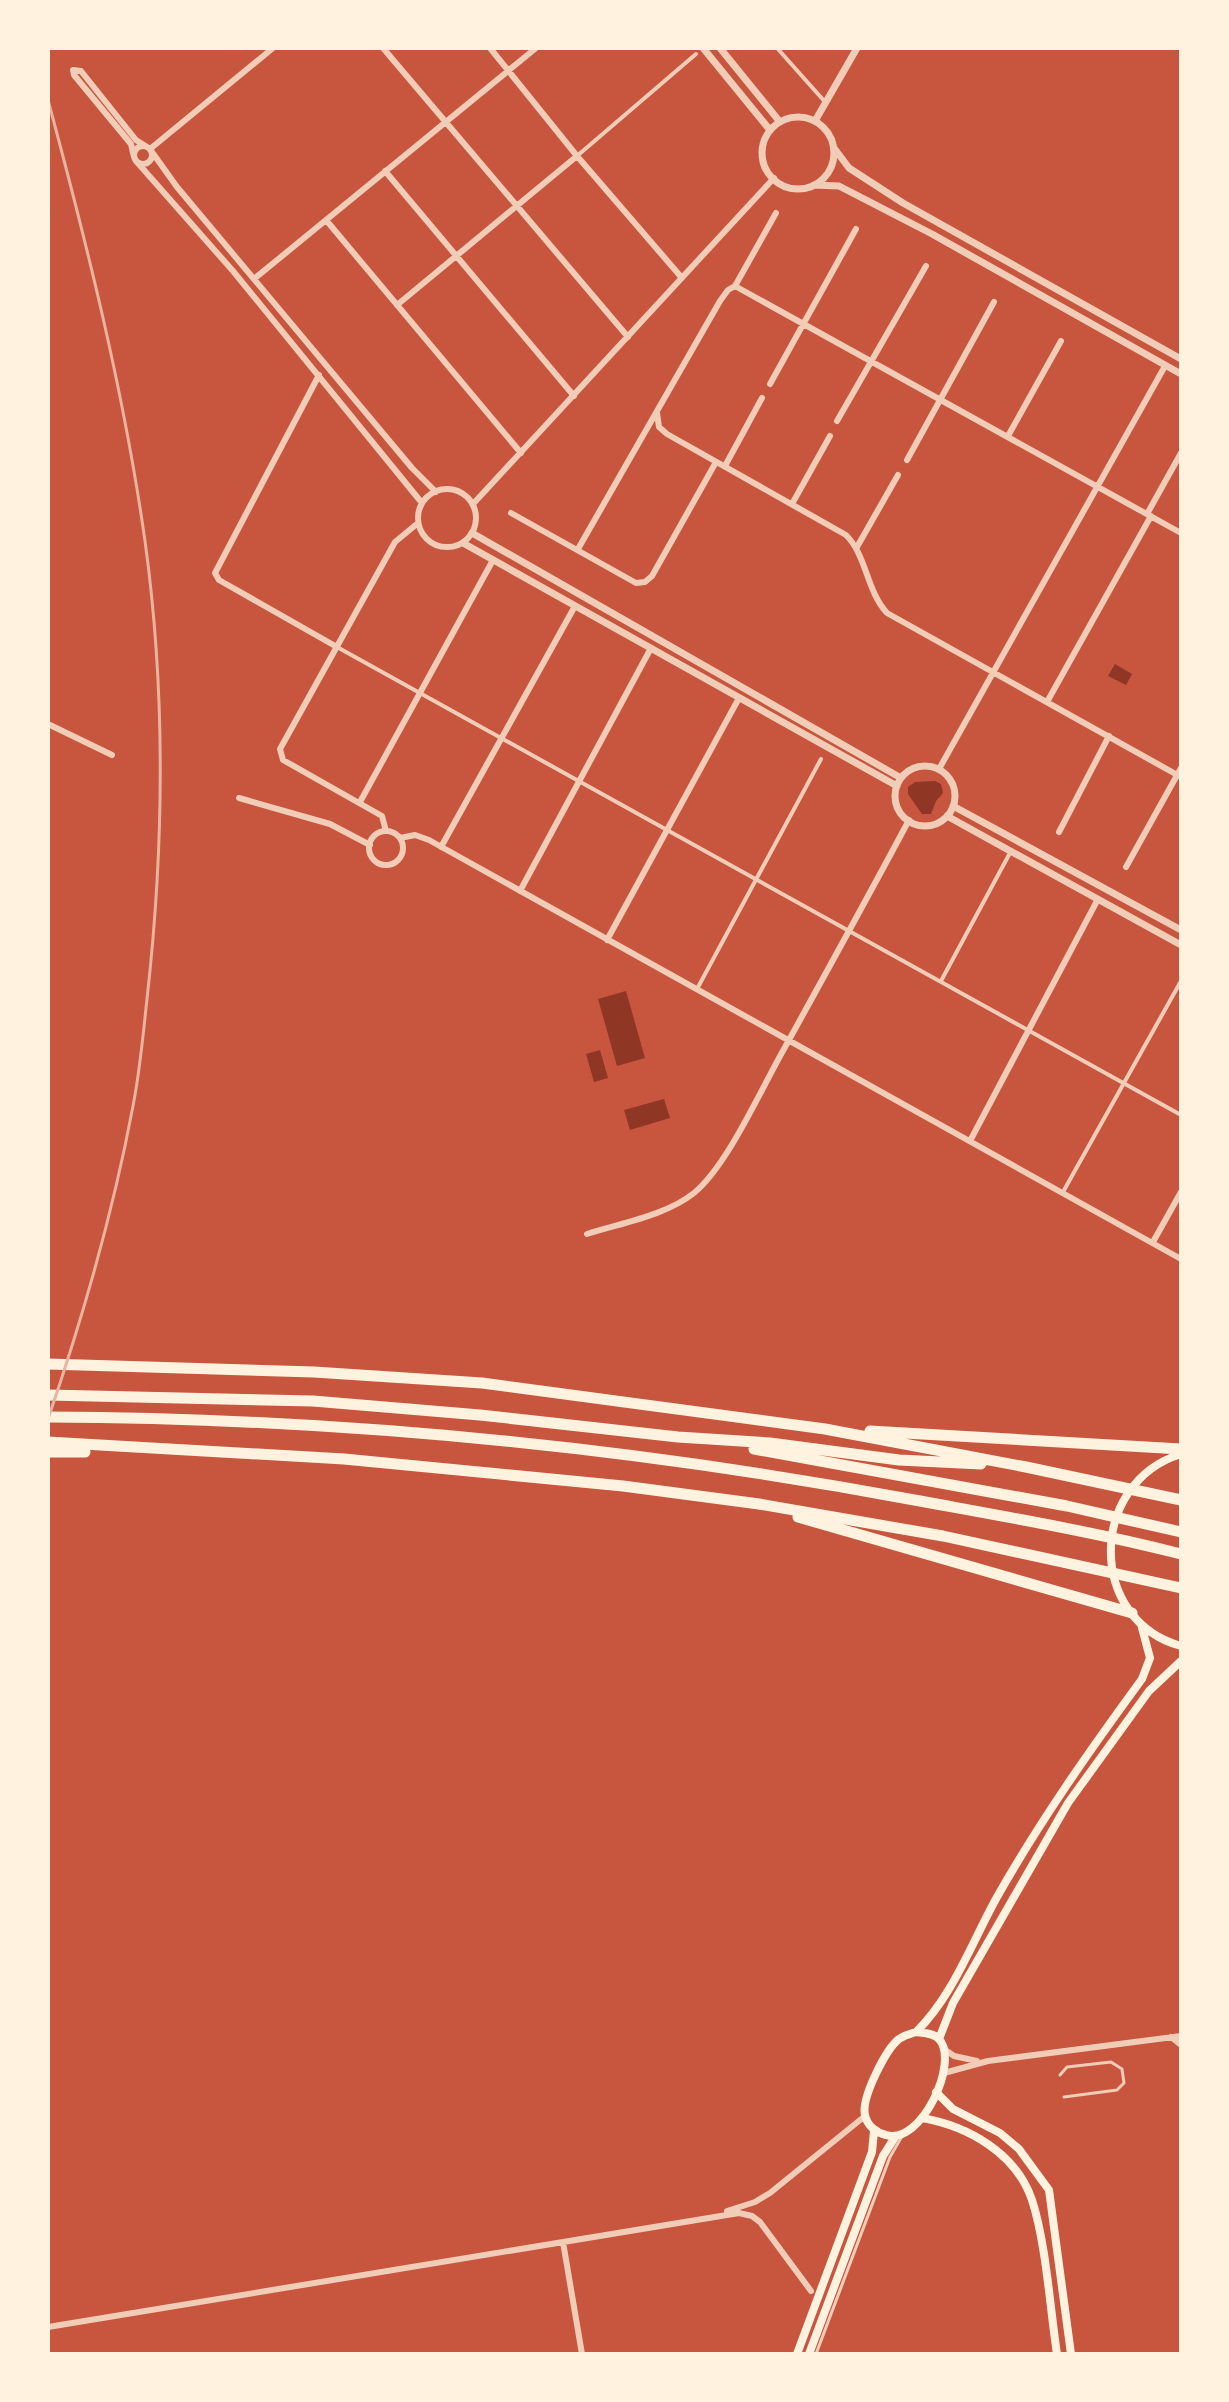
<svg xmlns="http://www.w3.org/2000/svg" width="1229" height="2402" viewBox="0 0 1229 2402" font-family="Overpass,sans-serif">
	<rect width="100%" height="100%" fill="#c8553d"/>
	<path fill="#8f3625" d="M1115 664 1132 674 1126 685 1108 676Z
		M935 781 941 784 943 793 936 801 931 814H922L908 794V787L915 782Z
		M626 991 645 1058 617 1066 598 999Z
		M600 1050 608 1078 594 1082 586 1054Z
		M664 1099 670 1118 630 1130 624 1110Z"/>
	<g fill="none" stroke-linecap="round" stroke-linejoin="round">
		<path stroke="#f1ccb7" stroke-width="3" d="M1060 2075 1067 2067 1111 2062 1122 2069 1124 2083 1117 2090 1064 2097
			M816 2354 890 2157 901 2138"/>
		<path stroke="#f1ccb7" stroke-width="4" d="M777 48 826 103
			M577 156 696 54
			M337 647 1181 1115
			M941 981 1011 851
			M697 989 821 759
			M1063 1192 1181 981"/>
		<path stroke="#f1ccb7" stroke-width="6" d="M383 48 628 337
			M490 48 577 156 682 278
			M73 70 81 71 136 140 147 147
			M73 70 74 75 131 144 134 157
			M134 155a9 9 0 1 1 18 0a9 9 0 1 1-18 0Z
			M150 149 273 48
			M152 152 177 187 412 468 436 492
			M136 161 233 271 422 503
			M385 171 574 396
			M326 220 521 453
			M254 279 536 48
			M735 286 1181 533
			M397 305 577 156
			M319 375 215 573 219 580 337 647
			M770 384 856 229
			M657 413 659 427 667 434 846 535C867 556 866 590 887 613L1181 777
			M837 421 926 266
			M1008 436 1061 341
			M907 460 994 302
			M725 466 762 398
			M418 518a29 29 0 1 1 58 0a29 29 0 1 1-58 0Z
			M473 504 774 178
			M792 504 830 436
			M511 513 636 583 645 582 652 576 716 462
			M1147 514 1181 453
			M857 547 898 475
			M578 549 720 301 728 290 735 286 776 213
			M1047 702 1151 516
			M48 724 112 755
			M939 769 1165 366
			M239 798 330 824 370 845
			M360 802 493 560
			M386 831 382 816 283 760 280 749 395 542 418 523
			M369 848a17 17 0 1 1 34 0a17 17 0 1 1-34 0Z
			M1059 832 1109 736
			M400 838 415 835 429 840 1181 1259
			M441 847 575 606
			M1126 867 1181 768
			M520 891 651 648
			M607 940 739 698
			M970 1141 1098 899
			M587 1234C621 1223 665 1216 694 1193 728 1165 761 1089 784 1049 826 973 868 897 909 820
			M1153 1242 1181 1192
			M1171 2037 1181 2045
			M944 2049 954 2056 977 2061
			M944 2073 988 2061 1181 2036
			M727 2211 755 2202 770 2193 865 2116
			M563 2242 582 2354
			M48 2327 739 2213 752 2216 760 2222 811 2291"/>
		<path stroke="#f1ccb7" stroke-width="7" d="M703 48 770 130
			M720 48 780 122
			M762 153a36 36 0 1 1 72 0a36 36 0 1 1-72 0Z
			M815 121 857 48
			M834 148 849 168 903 203 1181 359
			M814 185 839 186 932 234 1181 374
			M472 533 901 778
			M463 543 897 786
			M895 796a30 30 0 1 1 60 0a30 30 0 1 1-60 0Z
			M953 806 1181 930
			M947 816 1181 945"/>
		<path stroke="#fff3e0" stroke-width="8" d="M1181 1454C1088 1483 1087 1620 1181 1646
			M916 2032C953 1996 972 1942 997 1897 1040 1821 1090 1750 1142 1679L1150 1658 1141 1624
			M916 2032C924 2033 934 2033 939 2039 960 2062 921 2146 886 2135 877 2133 867 2126 865 2115 861 2098 886 2049 899 2039 905 2035 910 2034 916 2032Z
			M939 2039 953 2003 1068 1803 1149 1691 1181 1661
			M936 2092 953 2109 1000 2133 1019 2149 1049 2190 1071 2354
			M922 2118C968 2126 1016 2153 1032 2200 1046 2243 1050 2308 1057 2354
			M797 2354 872 2152 874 2131
			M809 2354 883 2156 895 2137"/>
		<path stroke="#fff3e0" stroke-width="11" d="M48 1364 314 1372 482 1383 825 1429 1026 1467 1181 1500
			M48 1395 313 1401 480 1415 678 1437 770 1443 899 1460 981 1464
			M48 1417C341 1418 632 1447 920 1501 1007 1517 1095 1532 1181 1554
			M870 1431 1181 1449
			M48 1442 344 1459 623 1486 759 1504 943 1536 1181 1588
			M754 1449 1067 1506 1181 1532
			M48 1452H85
			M798 1517 1132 1613"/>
		<path stroke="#e9b49f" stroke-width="3" d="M48 100C87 245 124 392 145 541 166 693 164 848 147 999 143 1035 140 1071 133 1106 113 1213 83 1317 48 1419"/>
	</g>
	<rect width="1229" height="2402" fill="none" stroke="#fff3e0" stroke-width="100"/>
</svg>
